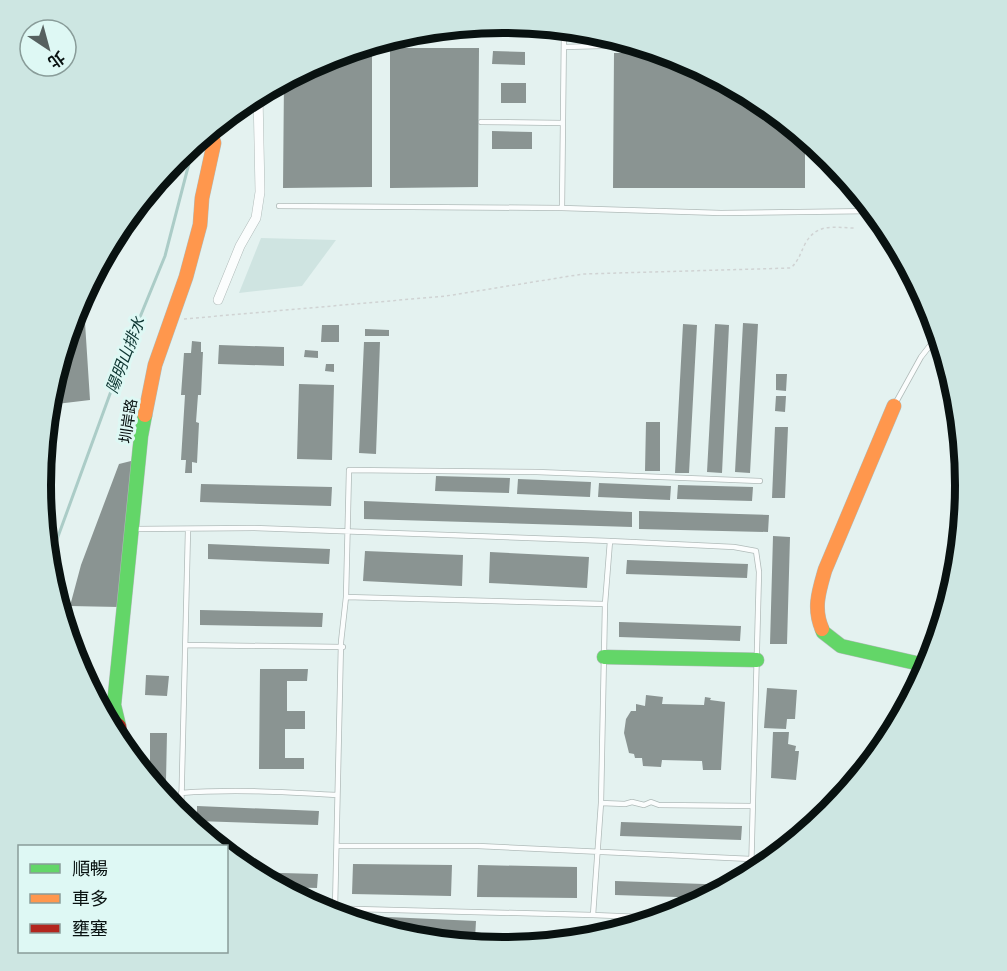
<svg xmlns="http://www.w3.org/2000/svg" width="1007" height="971" viewBox="0 0 1007 971" font-family="'IBM Plex Serif','Noto Sans TC',serif">
	<rect width="100%" height="100%" fill="#e4f2f0"/>
	<path fill="#cfe4e1" d="M261 238 336 240 302 286 239 293Z"/>
	<g fill="none" stroke-linecap="round" stroke-linejoin="round">
		<path stroke="#abccc7" stroke-width="3" d="M48 564 122 361 165 256 194 144"/>
	</g>
	<path fill="#8a9492" d="M357 48H372V187L283 188 284 80 327 58Z
		M390 48H479L478 187 390 188Z
		M493 51 525 52V65L492 64Z
		M614 53H665L681 58 761 101 805 137V188H613Z
		M501 83H526V103H501Z
		M492 131 532 132V149H492Z
		M76 307H84L90 400 48 405 49 395Z
		M743 323 758 324 750 473 735 472Z
		M683 324 697 325 689 473H675Z
		M715 324 729 325 722 473 707 472Z
		M322 325H339V342H321Z
		M365 329 389 330V336H365Z
		M192 341 201 342V352H203L201 395H198L196 422 199 423 197 463 192 462V473H185L186 460H181L185 395H181L184 353H191Z
		M364 342H380L376 454 359 453Z
		M219 345 284 347V366L218 364Z
		M305 350 318 351V358L304 357Z
		M326 364H334V372L325 371Z
		M776 374H787L786 391 776 390Z
		M299 384 334 385 332 460 297 459Z
		M776 396H786L785 412 775 411Z
		M646 422H660V471H645Z
		M775 427H788L785 498H772Z
		M135 460 119 607 70 606 81 565 119 464Z
		M436 476 510 478 509 493 435 491Z
		M518 479 591 482 590 497 517 494Z
		M599 483 671 486 670 500 598 497Z
		M201 484 332 487 331 506 200 502Z
		M678 485 753 487 752 501 677 499Z
		M364 501 632 512V527L364 519Z
		M639 511 769 515 768 532 639 529Z
		M773 536 790 537 787 644H770Z
		M208 544 330 549 329 564 208 559Z
		M365 551 463 555 462 586 363 581Z
		M490 552 589 557 587 588 489 583Z
		M627 560 748 564 747 578 626 574Z
		M200 610 323 613 322 627 200 625Z
		M619 622 741 626 740 641 619 637Z
		M260 669H308L307 681H287V711H305V729H285V758H304V769H259Z
		M146 675 169 676 167 696 145 695Z
		M767 688 797 690 795 719H787L786 729 764 728Z
		M646 695 663 697 662 704 704 705 705 697 711 698 710 700 725 702 721 770H703L702 761 662 760 661 767 643 766 642 758H635L634 754 629 753 624 733 626 719 631 711H636V704L645 706Z
		M773 732H789L788 744 796 746 795 751H799L796 780 771 778Z
		M150 733H167L166 781H150Z
		M197 806 319 811 318 825 197 821Z
		M621 822 742 826 741 840 620 836Z
		M353 864 452 865 451 896 352 894Z
		M478 865 577 867V898L477 897Z
		M249 872 318 874 317 888 277 887Z
		M615 881 734 885 708 898 615 895Z
		M344 915 476 921 475 939 399 935 344 918Z"/>
	<g fill="none" stroke-linecap="round" stroke-linejoin="round">
		<g stroke="#b0bbb9" stroke-width="6">
			<path id="lane" d="M411 32 564 35
				M564 47 638 45
				M481 122 563 123
				M279 206 562 208 721 213 874 211
				M562 208 564 29
				M895 404 921 357 939 334
				M134 529 254 528 610 541 734 547 756 551 759 572 751 876
				M346 597 605 604
				M186 645 343 647
				M181 793C233 789 285 792 337 795
				M601 803 625 804 632 802 644 805 651 802 659 805 752 806
				M181 817 188 530
				M337 846H478L751 859
				M317 908 593 915 664 918
				M335 909 341 642 346 597 349 470 537 472 760 481
				M593 915 601 803 605 604 610 541"/>
		</g>
		<g stroke="#b0bbb9" stroke-width="10">
			<path id="street" d="M218 300 240 246 256 218 260 192 258 94"/>
		</g>
		<g stroke="#b0bbb9" stroke-width="15">
			<path id="fast" d="M822 629 823 632 841 646 929 666
				M604 657 757 660
				M119 726 114 705 141 436 145 415"/>
		</g>
		<g stroke="#b0bbb9" stroke-width="15">
			<path id="slow" d="M145 415 155 365 186 277 200 225 202 198 214 143 210 131
				M822 629C813 608 819 591 825 570L894 406"/>
		</g>
		<g stroke="#b0bbb9" stroke-width="15">
			<path id="jam" d="M103 714 119 726 123 748"/>
		</g>
		<path stroke="#d0d3d3" stroke-width="1.5" stroke-dasharray="3 3" stroke-linecap="butt" d="M184 319 446 296 583 274 791 268C799 260 800 254 805 244 817 222 834 228 856 228"/>
		<use href="#lane" stroke="#fbfdfd" stroke-width="4.5"/>
		<use href="#street" stroke="#fbfdfd" stroke-width="9"/>
		<use href="#fast" stroke="#63d668" stroke-width="14"/>
		<use href="#slow" stroke="#ff974d" stroke-width="14"/>
		<use href="#jam" stroke="#b3261e" stroke-width="14"/>
	</g>
	<g text-anchor="middle" dominant-baseline="central" stroke-width="6" stroke-linejoin="round" paint-order="stroke">
		<g font-size="15" fill="#091211" stroke="#def8f4">
			<text transform="translate(128 421) rotate(-81)">圳岸路</text>
		</g>
		<g font-size="16" font-style="italic" fill="#0c3531" stroke="#def8f4">
			<text transform="translate(125 355) rotate(-69)">陽明山排水</text>
		</g>
	</g>
	<path d="M0 0H1007V971H0ZM51 485a452 452 0 1 1 904 0a452 452 0 1 1-904 0Z" fill="#cde6e2" fill-rule="evenodd"/>
	<path fill="none" stroke="#091211" stroke-width="8" d="M51 485a452 452 0 1 1 904 0a452 452 0 1 1-904 0Z"/>
	<rect x="18" y="845" width="210" height="108" fill="#def8f4" stroke="#899c99" stroke-width="1.5"/>
	<rect x="30" y="864" width="30" height="9" fill="#63d668" stroke="#899c99" stroke-width="1.5"/>
	<text x="72" y="875" font-size="18" fill="#091211">順暢</text>
	<rect x="30" y="894" width="30" height="9" fill="#ff974d" stroke="#899c99" stroke-width="1.5"/>
	<text x="72" y="905" font-size="18" fill="#091211">車多</text>
	<rect x="30" y="924" width="30" height="9" fill="#b3261e" stroke="#899c99" stroke-width="1.5"/>
	<text x="72" y="935" font-size="18" fill="#091211">壅塞</text>
	<g transform="translate(48 48) rotate(144)"><circle r="28" fill="#def8f4" stroke="#899c99" stroke-width="1.5"/>
	<path d="M0-4.5L10 22L0 15L-10 22Z" fill="#56605f"/>
	<text y="-9" font-size="16" font-weight="bold" text-anchor="middle" fill="#091211">北</text>
	</g>
</svg>
